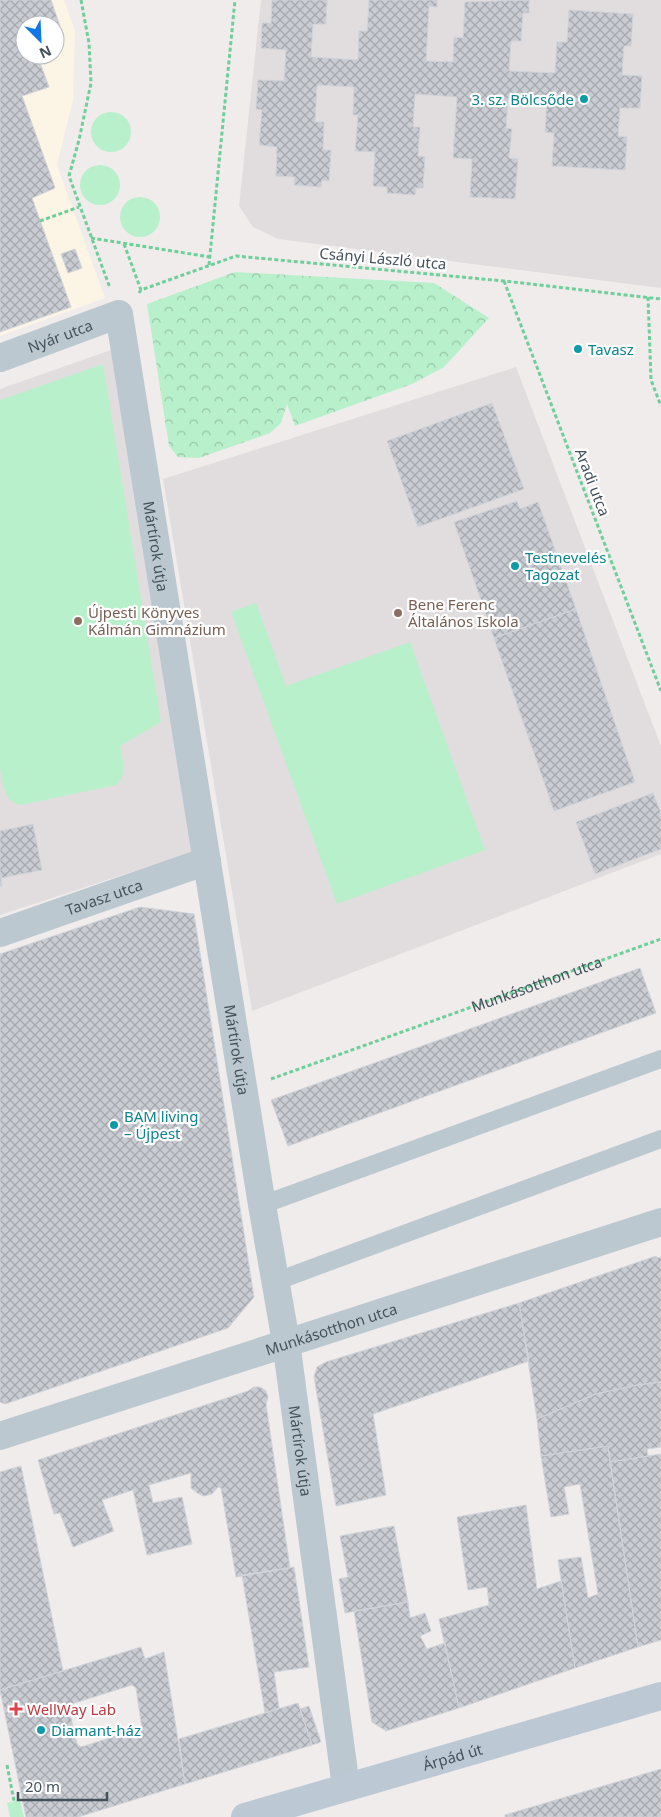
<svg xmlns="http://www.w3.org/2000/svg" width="661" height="1817" viewBox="0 0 661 1817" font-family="'Noto Sans',sans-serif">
	<defs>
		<pattern id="forest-crowns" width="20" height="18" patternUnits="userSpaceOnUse" patternTransform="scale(1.25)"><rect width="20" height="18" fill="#b8f0cb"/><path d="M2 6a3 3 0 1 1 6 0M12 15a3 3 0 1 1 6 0" fill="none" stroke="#97c5a8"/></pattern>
		<pattern id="building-cross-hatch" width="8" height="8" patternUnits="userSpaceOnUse" patternTransform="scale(1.25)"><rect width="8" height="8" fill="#c9ccd2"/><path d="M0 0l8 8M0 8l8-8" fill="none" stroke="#a5a8ad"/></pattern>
	</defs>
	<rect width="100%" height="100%" fill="#f0ecec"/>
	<path fill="#fcf4e4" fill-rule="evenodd" d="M0 0H64L75 30 73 100 57 165 105 298 0 336ZM25 25H55V55H25Z"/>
	<path fill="#e1ddde" d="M261 0H661V288L278 239 253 227 239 206Z
		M111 350 193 852 0 915V389Z
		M516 367 661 746V854L252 1011 163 479Z"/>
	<path fill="#b8f0cb" d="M91 132a20 20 0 1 1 40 0a20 20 0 1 1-40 0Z
		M80 185a20 20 0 1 1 40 0a20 20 0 1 1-40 0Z
		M120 217a20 20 0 1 1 40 0a20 20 0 1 1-40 0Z
		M103 364 161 722 120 746C123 761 128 774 116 785L21 805C3 802 3 783 0 768V400Z
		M256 603 286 686 410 642 485 850 337 904 231 612Z
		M20 1800 24 1817H10L7 1803Z"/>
	<path fill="url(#forest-crowns)" d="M235 272 434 283 489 318 444 367 412 384 295 426 287 404 281 423 270 433 199 458 178 457 169 446 147 304Z"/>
	<path fill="url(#building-cross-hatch)" stroke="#d0d3d9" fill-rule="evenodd" d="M0 0H51L60 26 55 28V25H25V55H37L49 87 22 96 55 188 32 198 71 307 0 332Z
		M272 0H327L326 24H313L311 57 358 60 359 31H367L369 0H437V7L429 6 426 61 453 62 454 37 463 38 465 2 529 0V13H523L521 41H511L509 71 555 73 557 42H567L569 10 633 14 631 46H624L622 75 642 76 640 108H620L618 136 627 137 625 170 552 166 554 133 545 132 547 100 508 98 506 128 512 129 509 158 518 159 515 199 470 197 472 159 453 158 457 97 415 94 413 127H420L418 156 425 157 423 188H416L415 195 387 193V187L373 186 375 152 355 151 358 115H353L354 87 317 85 315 122H324L323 150H331L329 181 322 180 321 187 294 185 295 177 276 176 277 147 259 145 262 110 256 109 258 80 284 81 286 50 261 48 262 23H271Z
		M75 249 82 268 68 273 61 254Z
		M492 403 524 489 418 527 387 441Z
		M517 501 520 509 538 502 576 609 494 638 454 522Z
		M576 609 635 782 554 811 494 638Z
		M653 793 661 813V849L595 874 576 822Z
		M33 824 42 870 1 878 2 886 0 887V831Z
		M140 907 194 914 254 1297 228 1328 5 1404 0 1402V954Z
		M640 968 656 1013 288 1146 271 1100Z
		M656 1256 657 1258 661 1257V1382L637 1385 596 1394 537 1419 519 1303Z
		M519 1303 529 1361 373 1414 386 1495 336 1506 314 1377 317 1367 326 1362Z
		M661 1382V1447L647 1449 648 1456 610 1462 608 1446 541 1456 537 1419 596 1394 637 1385Z
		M254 1387H260L266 1391 268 1397 266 1404 290 1568 236 1577 221 1488 218 1487 212 1494 204 1496 197 1493 191 1488V1473L149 1485 153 1503 182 1497 192 1544 147 1555 133 1490 102 1500 114 1531 73 1547 60 1513 54 1514 38 1460 248 1391Z
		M608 1446 638 1647 575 1668 558 1560 581 1557 588 1598 598 1594 580 1484 564 1487 569 1514 551 1517 541 1456Z
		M661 1454V1640L638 1647 610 1462Z
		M21 1466 63 1671 0 1690V1472Z
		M526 1505 537 1589 561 1581 575 1668 459 1708 439 1619 489 1605 487 1587 468 1590 457 1517Z
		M394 1526 408 1602 345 1613 339 1579 348 1577 340 1536Z
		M294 1567 309 1667 274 1672 279 1708 265 1713 242 1575Z
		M408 1602 410 1618 425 1613 431 1631 420 1636 427 1649 445 1643 459 1708 386 1731 372 1722 354 1611Z
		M141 1647 145 1659 164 1652 185 1784 78 1817H26L0 1690ZM132 1685 136 1688 142 1728 81 1747 77 1744 68 1705Z
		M298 1703 312 1745 185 1784 179 1739Z
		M309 1706 321 1742 312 1745 300 1709Z
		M661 1769V1817H505V1815Z"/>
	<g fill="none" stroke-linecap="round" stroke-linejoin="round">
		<g stroke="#6fcf9b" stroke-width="3" stroke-dasharray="4 2.5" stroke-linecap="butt">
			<path d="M81 0 89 43 91 83 79 140 69 176 110 288"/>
			<path d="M40 221 79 207"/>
			<path d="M91 238 210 257"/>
			<path d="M124 244 141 290"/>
			<path d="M209 265 235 0"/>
			<path d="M504 281 661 691"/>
			<path d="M139 293 141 290 236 256 504 281 661 299"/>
			<path d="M648 297 651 380 661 406"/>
			<path id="s1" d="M271 1079 661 939"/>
			<path d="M7 1765 14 1801"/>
		</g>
		<path stroke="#bcc8d0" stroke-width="18" d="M262 1205 661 1059
			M277 1281 661 1139"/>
		<g stroke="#bcc8d0" stroke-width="28">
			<path id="s2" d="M0 358 119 314 262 1205 286 1342 346 1787"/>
			<path id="s3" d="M0 933 207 861"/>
			<path id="s4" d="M0 1436 661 1222"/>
		</g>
		<path stroke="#bcc9d5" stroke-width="28" id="s5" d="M245 1817 661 1696"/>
	</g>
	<g fill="#0f9aa8" stroke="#fff" stroke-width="2">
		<circle cx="584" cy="99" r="5"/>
		<circle cx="578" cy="349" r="5"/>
		<circle cx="515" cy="566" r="5"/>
		<circle cx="114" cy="1125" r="5"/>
		<circle cx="41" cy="1730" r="5"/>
	</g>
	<g fill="#8d6e63" stroke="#fff" stroke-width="2">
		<circle cx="398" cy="613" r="5"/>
		<circle cx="78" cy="621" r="5"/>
	</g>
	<path fill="#e0444e" stroke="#fff" stroke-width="2" d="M13.5 1701.5h5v5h5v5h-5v5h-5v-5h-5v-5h5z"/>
	<g text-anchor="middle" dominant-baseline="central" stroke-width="4.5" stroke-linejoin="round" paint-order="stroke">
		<g font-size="15" fill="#0d838f" stroke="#fff" text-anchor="start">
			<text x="574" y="99" text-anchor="end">3. sz. Bölcsőde</text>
			<text x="588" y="349">Tavasz</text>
			<text x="525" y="557">Testnevelés<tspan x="525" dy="17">Tagozat</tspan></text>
			<text x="124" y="1116">BAM living<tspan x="124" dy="17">– Újpest</tspan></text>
			<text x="51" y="1730">Diamant-ház</text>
		</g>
		<g font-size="15" fill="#44515b" stroke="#fff">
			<text transform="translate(383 258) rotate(5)">Csányi László utca</text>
			<text stroke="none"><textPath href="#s2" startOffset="64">Nyár utca</textPath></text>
			<text transform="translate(593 482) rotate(69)">Aradi utca</text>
			<text stroke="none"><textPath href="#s2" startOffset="362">Mártírok útja</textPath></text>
			<text stroke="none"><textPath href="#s3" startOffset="110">Tavasz utca</textPath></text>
			<text stroke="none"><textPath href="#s1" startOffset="282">Munkásotthon utca</textPath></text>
			<text stroke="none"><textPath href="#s2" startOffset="872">Mártírok útja</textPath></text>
			<text stroke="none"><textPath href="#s4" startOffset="348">Munkásotthon utca</textPath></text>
			<text stroke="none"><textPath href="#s2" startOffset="1278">Mártírok útja</textPath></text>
			<text stroke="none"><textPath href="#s5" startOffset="216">Árpád út</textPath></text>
		</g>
		<g font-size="15" fill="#785e54" stroke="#fff" text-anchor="start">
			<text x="408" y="604">Bene Ferenc<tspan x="408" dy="17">Általános Iskola</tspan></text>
			<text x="88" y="612">Újpesti Könyves<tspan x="88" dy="17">Kálmán Gimnázium</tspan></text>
		</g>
		<g font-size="15" fill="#be3a42" stroke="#fff" text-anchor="start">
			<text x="27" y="1709">WellWay Lab</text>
		</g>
	</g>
	<g transform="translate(40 40) rotate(156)"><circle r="24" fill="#ffffff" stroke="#b4b9bd"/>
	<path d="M0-4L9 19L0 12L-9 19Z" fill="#1177e5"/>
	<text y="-8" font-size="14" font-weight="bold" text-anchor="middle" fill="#44515b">N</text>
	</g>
	<path d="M18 1792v8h89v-8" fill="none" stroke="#44515b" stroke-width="2.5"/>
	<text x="25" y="1792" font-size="15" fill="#44515b" stroke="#ffffff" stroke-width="4" paint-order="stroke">20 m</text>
</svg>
